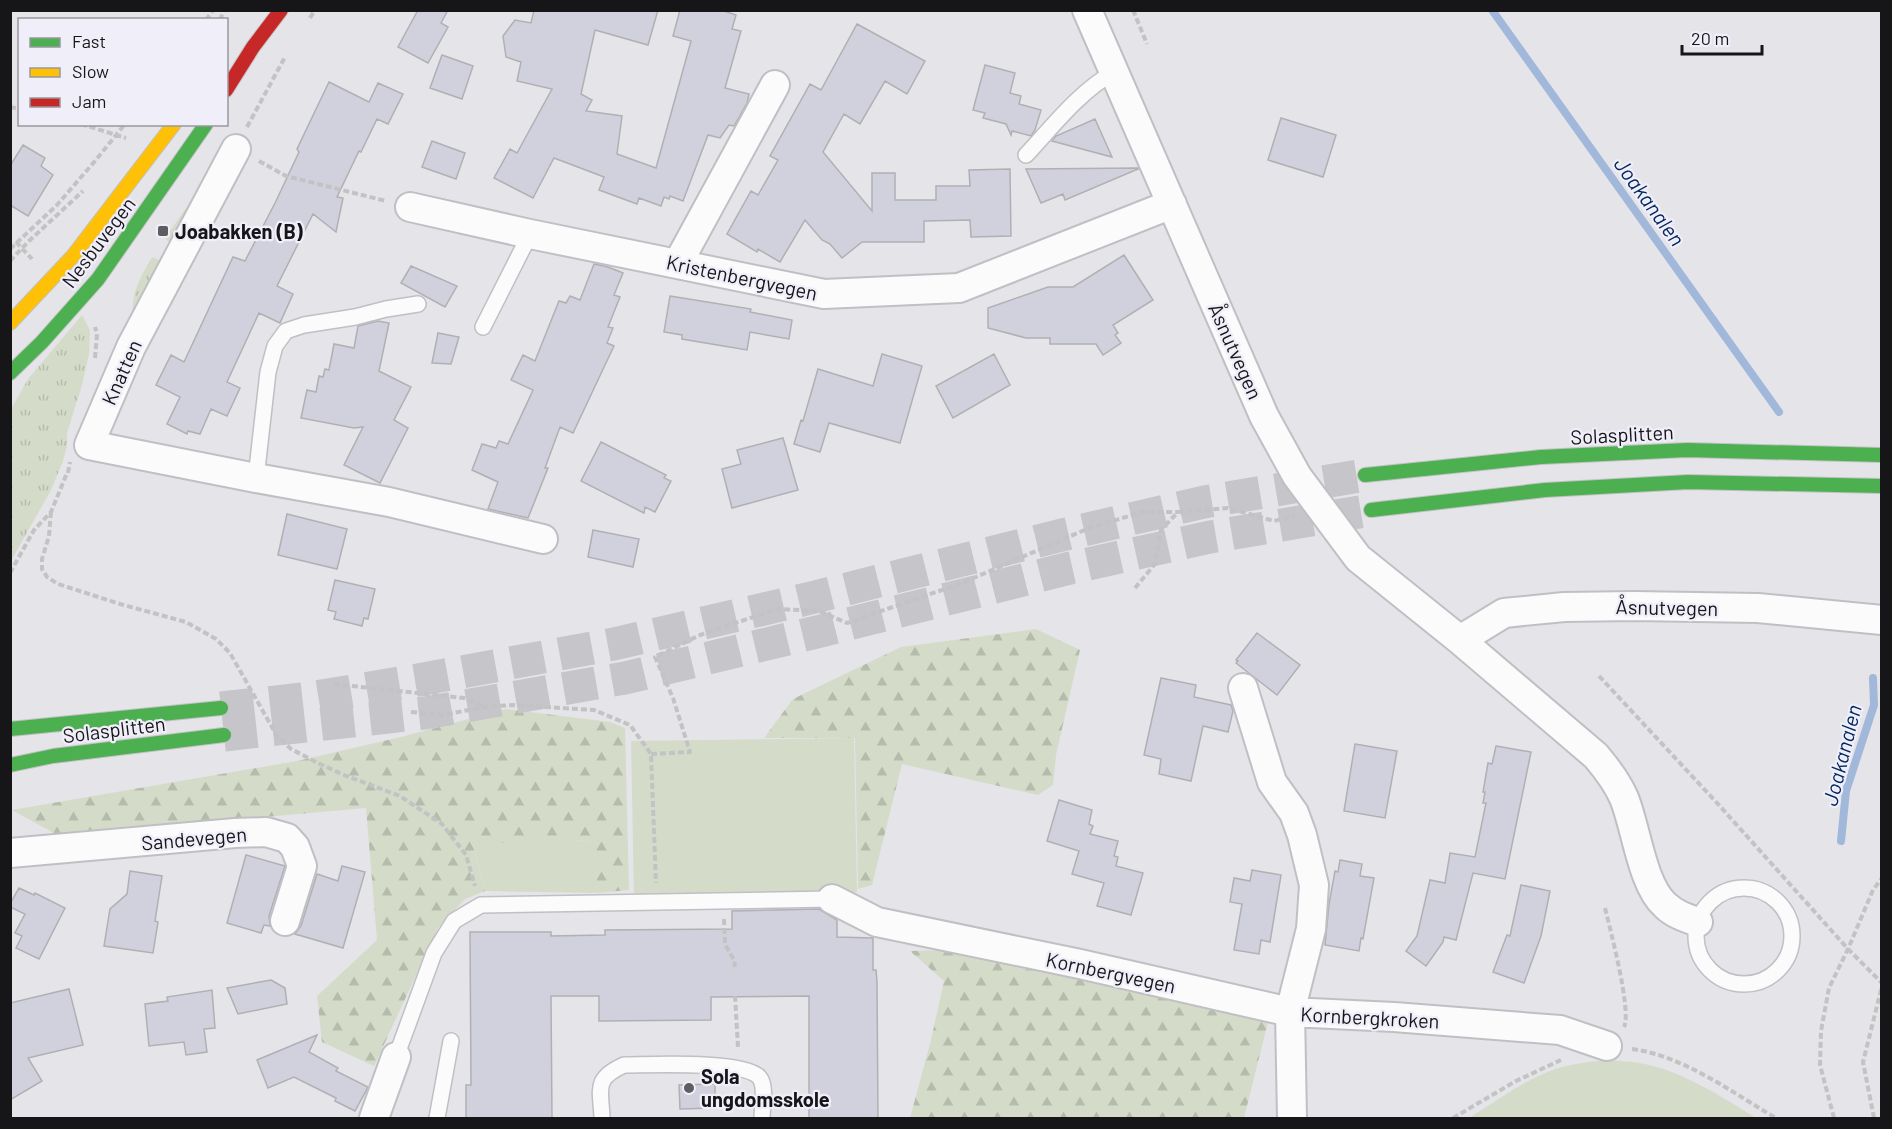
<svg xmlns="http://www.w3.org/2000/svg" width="1892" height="1129" viewBox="0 0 1892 1129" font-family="Barlow,sans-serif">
	<defs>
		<pattern id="grass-tufts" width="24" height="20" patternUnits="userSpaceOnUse" patternTransform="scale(1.5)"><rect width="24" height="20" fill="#d4dcc9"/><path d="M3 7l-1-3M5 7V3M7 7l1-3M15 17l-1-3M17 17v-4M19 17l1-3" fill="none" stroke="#b5bcac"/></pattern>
		<pattern id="forest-firs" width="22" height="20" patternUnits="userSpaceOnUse" patternTransform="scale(1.5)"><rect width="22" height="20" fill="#d4dcc9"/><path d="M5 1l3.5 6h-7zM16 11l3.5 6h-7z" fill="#b5bcac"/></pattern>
	</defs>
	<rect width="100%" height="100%" fill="#e4e4e9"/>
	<path fill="url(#grass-tufts)" d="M196 194 133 320C131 292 139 280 152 257L159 260 171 244 165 238Z
		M82 315 90 330 89 354 82 385 67 433V446L63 461 51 490 11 561V409L28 379Z"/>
	<path fill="url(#forest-firs)" d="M1036 629 1080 650 1056 755 1053 785 1038 795 902 764 872 885 858 889 855 738H764L793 699 901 647Z
		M506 709 610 722 625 728 629 890 598 893 593 840 473 845 485 891 465 899 438 928 374 1066 322 1042 317 996 377 940 366 808 166 826 68 841 12 810 297 761 401 737Z
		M983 949 1269 1018 1244 1118H910L931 1040 944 981 910 951Z"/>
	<path fill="#d4dcc9" d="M854 738 857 892 634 896 631 741Z
		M594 840 598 893 485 891 473 844Z
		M1606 1060C1617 1061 1628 1061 1639 1063 1682 1070 1720 1096 1756 1118H1469C1495 1102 1521 1082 1550 1071 1568 1064 1588 1062 1606 1060Z"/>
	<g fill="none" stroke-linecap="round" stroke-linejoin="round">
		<path stroke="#a2b8db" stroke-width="8" d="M1492 10 1779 412
			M1841 841 1846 791 1874 705 1873 678"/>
	</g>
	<path fill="#d1d0dd" stroke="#b0b0b4" stroke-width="1.5" d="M418 10H448L441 23 448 27 428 63 398 47Z
		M534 10H658L648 45 595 30 581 94 592 100 586 111 622 116 617 154 656 168 691 41 673 36 680 10H721L736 15 732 29 741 31 725 88 749 94 747 103 734 126 729 125 720 138 708 135 683 201 670 196 669 199 664 197 661 206 639 198 637 204 599 190 604 177 554 158 533 198 494 178 510 149 517 153 552 89 517 81 521 62 506 57 503 36 515 20 531 23Z
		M857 24 925 61 907 94 885 81 860 124 844 114 823 152 872 211V173H895V200H936V186H970L969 170 1010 169 1011 236 971 237 970 220 924 221V242H862L842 258 830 244 822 240 805 220 780 262 758 249 757 252 727 234 751 191 758 195 778 160 770 156 810 84 821 90Z
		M442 55 473 66 462 99 430 88Z
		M985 65 1015 73 1010 93 1021 96 1019 104 1041 110 1035 130 1031 136 1012 131 1011 135 1006 124 983 118 985 113 973 110Z
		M329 82 369 102 378 83 403 94 388 124 377 119 361 152 359 151 337 197 343 198 336 232 313 214 277 286 293 294 280 323 259 313 227 382 240 388 227 416 211 409 200 434 188 431 187 434 167 424 180 397 156 385 171 355 184 362 233 257 245 261 276 201 299 152 297 149Z
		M1281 118 1336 135 1323 177 1268 160Z
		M1095 119 1112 157 1052 141 1056 136Z
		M432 141 465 153 456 179 422 167Z
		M23 145 45 158 41 166 53 175 28 216 10 205V166Z
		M1026 169 1138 168V169L1065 200 1063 194 1041 203Z
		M1124 255 1153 300 1113 325 1118 333 1115 335 1121 343 1103 355 1096 344H1050V338H1026L988 328V308L1048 287H1073Z
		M594 264 608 267 623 273 614 295 620 297 608 327 613 328 607 343 614 346 573 433 560 427 545 468H548L528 518 488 509 498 482 472 470 482 444 496 448 499 441 508 444 533 390 511 380 523 355 535 361 559 301 566 303 570 296 580 300Z
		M411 266 457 286 445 307 401 283Z
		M670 296 751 309 750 312 792 320 789 339 750 332 747 350 682 339V335L664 332Z
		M378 321 389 323 379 371 411 387 394 420 408 428 380 483 344 465 363 427 354 428 301 418 307 390 316 392 319 376 323 377 325 369 329 370 334 344 354 348 358 326Z
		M438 333 459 337 451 364 432 363Z
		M882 354 922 366 900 443 829 423 820 452 794 444 801 420 803 421 818 369 873 386Z
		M994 354 1010 385 953 418 936 386Z
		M783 438 798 490 732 508 722 469 741 464 737 450Z
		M601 442 666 475 664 478 671 481 655 512 645 507 644 513 581 481Z
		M287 514 347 529 337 569 278 555Z
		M593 530 639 539 633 567 588 557Z
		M335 580 375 589 368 619 364 618 362 626 334 619 336 612 328 610Z
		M1257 633 1300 665 1277 695 1236 663 1238 661 1236 660Z
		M1161 678 1196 685 1194 697 1231 705 1233 711 1228 732 1203 726 1191 781 1159 774 1161 759 1144 755Z
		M1355 744 1397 751 1385 818 1344 811Z
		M1496 746 1531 752 1505 879 1473 873 1456 940 1444 937 1443 942 1426 966 1406 951 1417 936 1430 880 1445 883 1450 853 1475 857 1486 803H1483L1485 792H1483L1488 763 1492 764Z
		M1059 800 1092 810 1089 824 1093 826 1090 834 1118 841 1114 856 1118 857 1116 866 1143 873 1131 915 1097 906 1104 883 1072 874 1079 851 1047 841Z
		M246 855 285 866 269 916 270 926 264 925 261 933 227 923Z
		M1340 860 1362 864 1360 876 1374 878 1363 939 1361 938 1359 951 1325 945 1329 904 1335 871 1338 872Z
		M342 866 365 872 343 948 295 934 301 926 317 874 338 881Z
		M1252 870 1281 875 1270 942 1261 940 1259 954 1234 950 1242 904 1230 902 1234 878 1250 881Z
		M130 871 162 876 155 921 158 922 153 953 104 946 110 909 127 894Z
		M1521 885 1550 891 1541 936 1524 983 1493 972 1507 935 1510 936Z
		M19 888 34 895 35 893 65 908 39 959 16 948 22 936 15 933 25 914 10 907V904Z
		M819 909 837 920V937L873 938V970H876L877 982 878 1119H809V996L711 997V1020L599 1021V996H551L552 1119H466V1085H471L470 932H551V936L605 935V930L732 929V911Z
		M271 980 285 988 287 1004 238 1014 227 988Z
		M69 989 83 1045 28 1058 42 1081 10 1100V1003Z
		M212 990 215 1028 204 1029 207 1052 186 1055 184 1042 149 1046 145 1004 168 1001 167 997Z
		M317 1035 309 1052 338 1068 336 1071 368 1087 355 1111 335 1101 336 1098 294 1077 268 1088 257 1060Z
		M715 1084V1108L680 1109 679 1085Z"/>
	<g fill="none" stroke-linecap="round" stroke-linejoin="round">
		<path stroke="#c5c5ca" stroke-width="33" stroke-dasharray="33 16" stroke-linecap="butt" d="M221 708 310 698 418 680 614 644 811 598 1062 535 1204 502 1365 475
			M224 735 425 713 625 678 821 631 1070 568 1210 537 1371 510"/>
		<g stroke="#c0bfc4" stroke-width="18">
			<path id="lane" d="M1026 155C1053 126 1079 92 1114 72
				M483 327 530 234
				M256 478 268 372 275 346 286 331 304 325 355 317 386 309 418 304
				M1696 936a48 48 0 1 1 96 0a48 48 0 1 1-96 0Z
				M396 1057 434 953 454 921 481 905 832 899
				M437 1118 451 1041
				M602 1118C601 1089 593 1079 624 1065 648 1065 744 1060 759 1077 767 1086 762 1107 762 1118"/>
		</g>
		<g stroke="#c0bfc4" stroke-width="32">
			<path id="street" d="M1087 10 1264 416 1297 476 1358 558 1460 640 1596 756C1607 769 1617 782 1624 798 1636 827 1642 885 1665 905 1674 914 1686 918 1698 922
				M236 149 131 347 89 445 256 478 389 502 543 539
				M410 207 530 234 824 294 959 288 1172 204
				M678 263 775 85
				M1460 640 1504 613 1564 607 1634 606 1758 608 1882 620
				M1243 688 1272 782 1294 813 1302 835 1314 885 1311 929 1290 1012 1394 1017 1560 1030 1607 1046
				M10 853 235 833 266 832 287 838 295 847 302 866 285 921
				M832 899 877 922 1080 964 1290 1012 1292 1118
				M374 1118 396 1057"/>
		</g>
		<g stroke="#c2c2c5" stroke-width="16">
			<path id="fast" d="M10 373 42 342 98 279 206 124
				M1365 475 1541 457 1687 450 1882 455
				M1371 510 1545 490 1688 482 1882 486
				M10 729 221 708
				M10 765 53 756 224 735"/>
		</g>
		<g stroke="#c2c2c5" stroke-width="16">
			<path id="slow" d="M10 323 73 256 174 124"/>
		</g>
		<g stroke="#c2c2c5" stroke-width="16">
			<path id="jam" d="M226 90 253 47 281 10"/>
		</g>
		<path stroke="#c3c3c4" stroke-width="4" stroke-dasharray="6 3" stroke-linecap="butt" d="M1133 10 1147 44
			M310 18 315 10
			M206 20 213 10
			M220 20 224 10
			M10 107 20 109
			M81 124 126 138
			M247 127 285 57
			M259 161 286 176 386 201
			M16 242 32 259
			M10 249 57 205 95 161 125 124
			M10 261 29 241 83 191
			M95 358 97 334 95 327
			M68 473 70 462
			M51 512 49 536 42 559V569L47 577 58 584 120 604 186 622 216 639 230 653 277 736 291 749 318 763 344 775 400 796 442 824 466 855 475 886
			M10 573 34 530 51 512 67 473
			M1135 588 1155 564 1161 530 1178 512 1228 508 1274 521 1294 516
			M1599 676 1718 804 1848 949 1882 983
			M334 684 464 698 483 706
			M411 712 443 715 484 707 512 705 594 710 630 725 651 754 656 883
			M651 754 690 752 673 698 655 657 700 635 777 609 819 611 847 623 962 583 1087 529 1142 512H1178
			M1605 908C1610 929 1632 1011 1624 1027
			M724 919 725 944 734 960 735 967
			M735 996 738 1047
			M1632 1049C1684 1056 1731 1092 1776 1118
			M1453 1118 1516 1081 1561 1060
			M1834 1118 1820 1065 1821 1031 1829 988 1848 949 1873 890 1882 878
			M1874 1118 1863 1062 1882 986"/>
		<use href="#lane" stroke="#fbfbfc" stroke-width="15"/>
		<use href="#street" stroke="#fbfbfc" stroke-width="28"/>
		<use href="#fast" stroke="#4caf50" stroke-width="14"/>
		<use href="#slow" stroke="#ffc107" stroke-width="14"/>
		<use href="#jam" stroke="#c62828" stroke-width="14"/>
	</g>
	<g fill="#5e5e62" stroke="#efeef9" stroke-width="2">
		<rect x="157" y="225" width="12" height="12" rx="3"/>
		<circle cx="689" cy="1088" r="6"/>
	</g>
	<g text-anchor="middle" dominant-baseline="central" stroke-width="4.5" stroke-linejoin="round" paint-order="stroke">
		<g font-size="20" font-weight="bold" fill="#161619" stroke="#efeef9" text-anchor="start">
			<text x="175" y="231">Joabakken (B)</text>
			<text x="701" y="1076">Sola<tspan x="701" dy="23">ungdomsskole</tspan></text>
		</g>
		<g font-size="20" fill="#161619" stroke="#efeef9">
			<text transform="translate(98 242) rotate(-53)">Nesbuvegen</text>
			<text transform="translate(742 277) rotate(12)">Kristenbergvegen</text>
			<text transform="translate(1236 351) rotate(66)">Åsnutvegen</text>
			<text transform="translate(121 372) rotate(-66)">Knatten</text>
			<text transform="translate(1622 434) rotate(-3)">Solasplitten</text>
			<text transform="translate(1667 607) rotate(1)">Åsnutvegen</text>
			<text transform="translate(114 729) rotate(-7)">Solasplitten</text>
			<text transform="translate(194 838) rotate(-5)">Sandevegen</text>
			<text transform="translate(1111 972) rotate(12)">Kornbergvegen</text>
			<text transform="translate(1370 1017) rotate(3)">Kornbergkroken</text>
		</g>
		<g font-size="21" font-style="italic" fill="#022860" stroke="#efeef9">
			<text transform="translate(1650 201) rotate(54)">Joakanalen</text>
			<text transform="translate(1841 755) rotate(-76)">Joakanalen</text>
		</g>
	</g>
	<rect width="1892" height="1129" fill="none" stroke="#161619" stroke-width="24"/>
	<rect x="18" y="18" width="210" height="108" fill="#efeef9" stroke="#98989f" stroke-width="1.5"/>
	<rect x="30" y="38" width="30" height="9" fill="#4caf50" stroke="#98989f" stroke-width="1.5"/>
	<text x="72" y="48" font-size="18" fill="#161619">Fast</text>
	<rect x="30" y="68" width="30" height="9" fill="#ffc107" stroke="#98989f" stroke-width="1.5"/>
	<text x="72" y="78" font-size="18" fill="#161619">Slow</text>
	<rect x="30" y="98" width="30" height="9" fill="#c62828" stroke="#98989f" stroke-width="1.5"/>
	<text x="72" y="108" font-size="18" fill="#161619">Jam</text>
	<path d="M1682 45v9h80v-9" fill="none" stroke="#161619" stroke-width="3"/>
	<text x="1691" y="45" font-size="18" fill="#161619" stroke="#efeef9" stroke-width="4.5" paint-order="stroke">20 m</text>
</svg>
